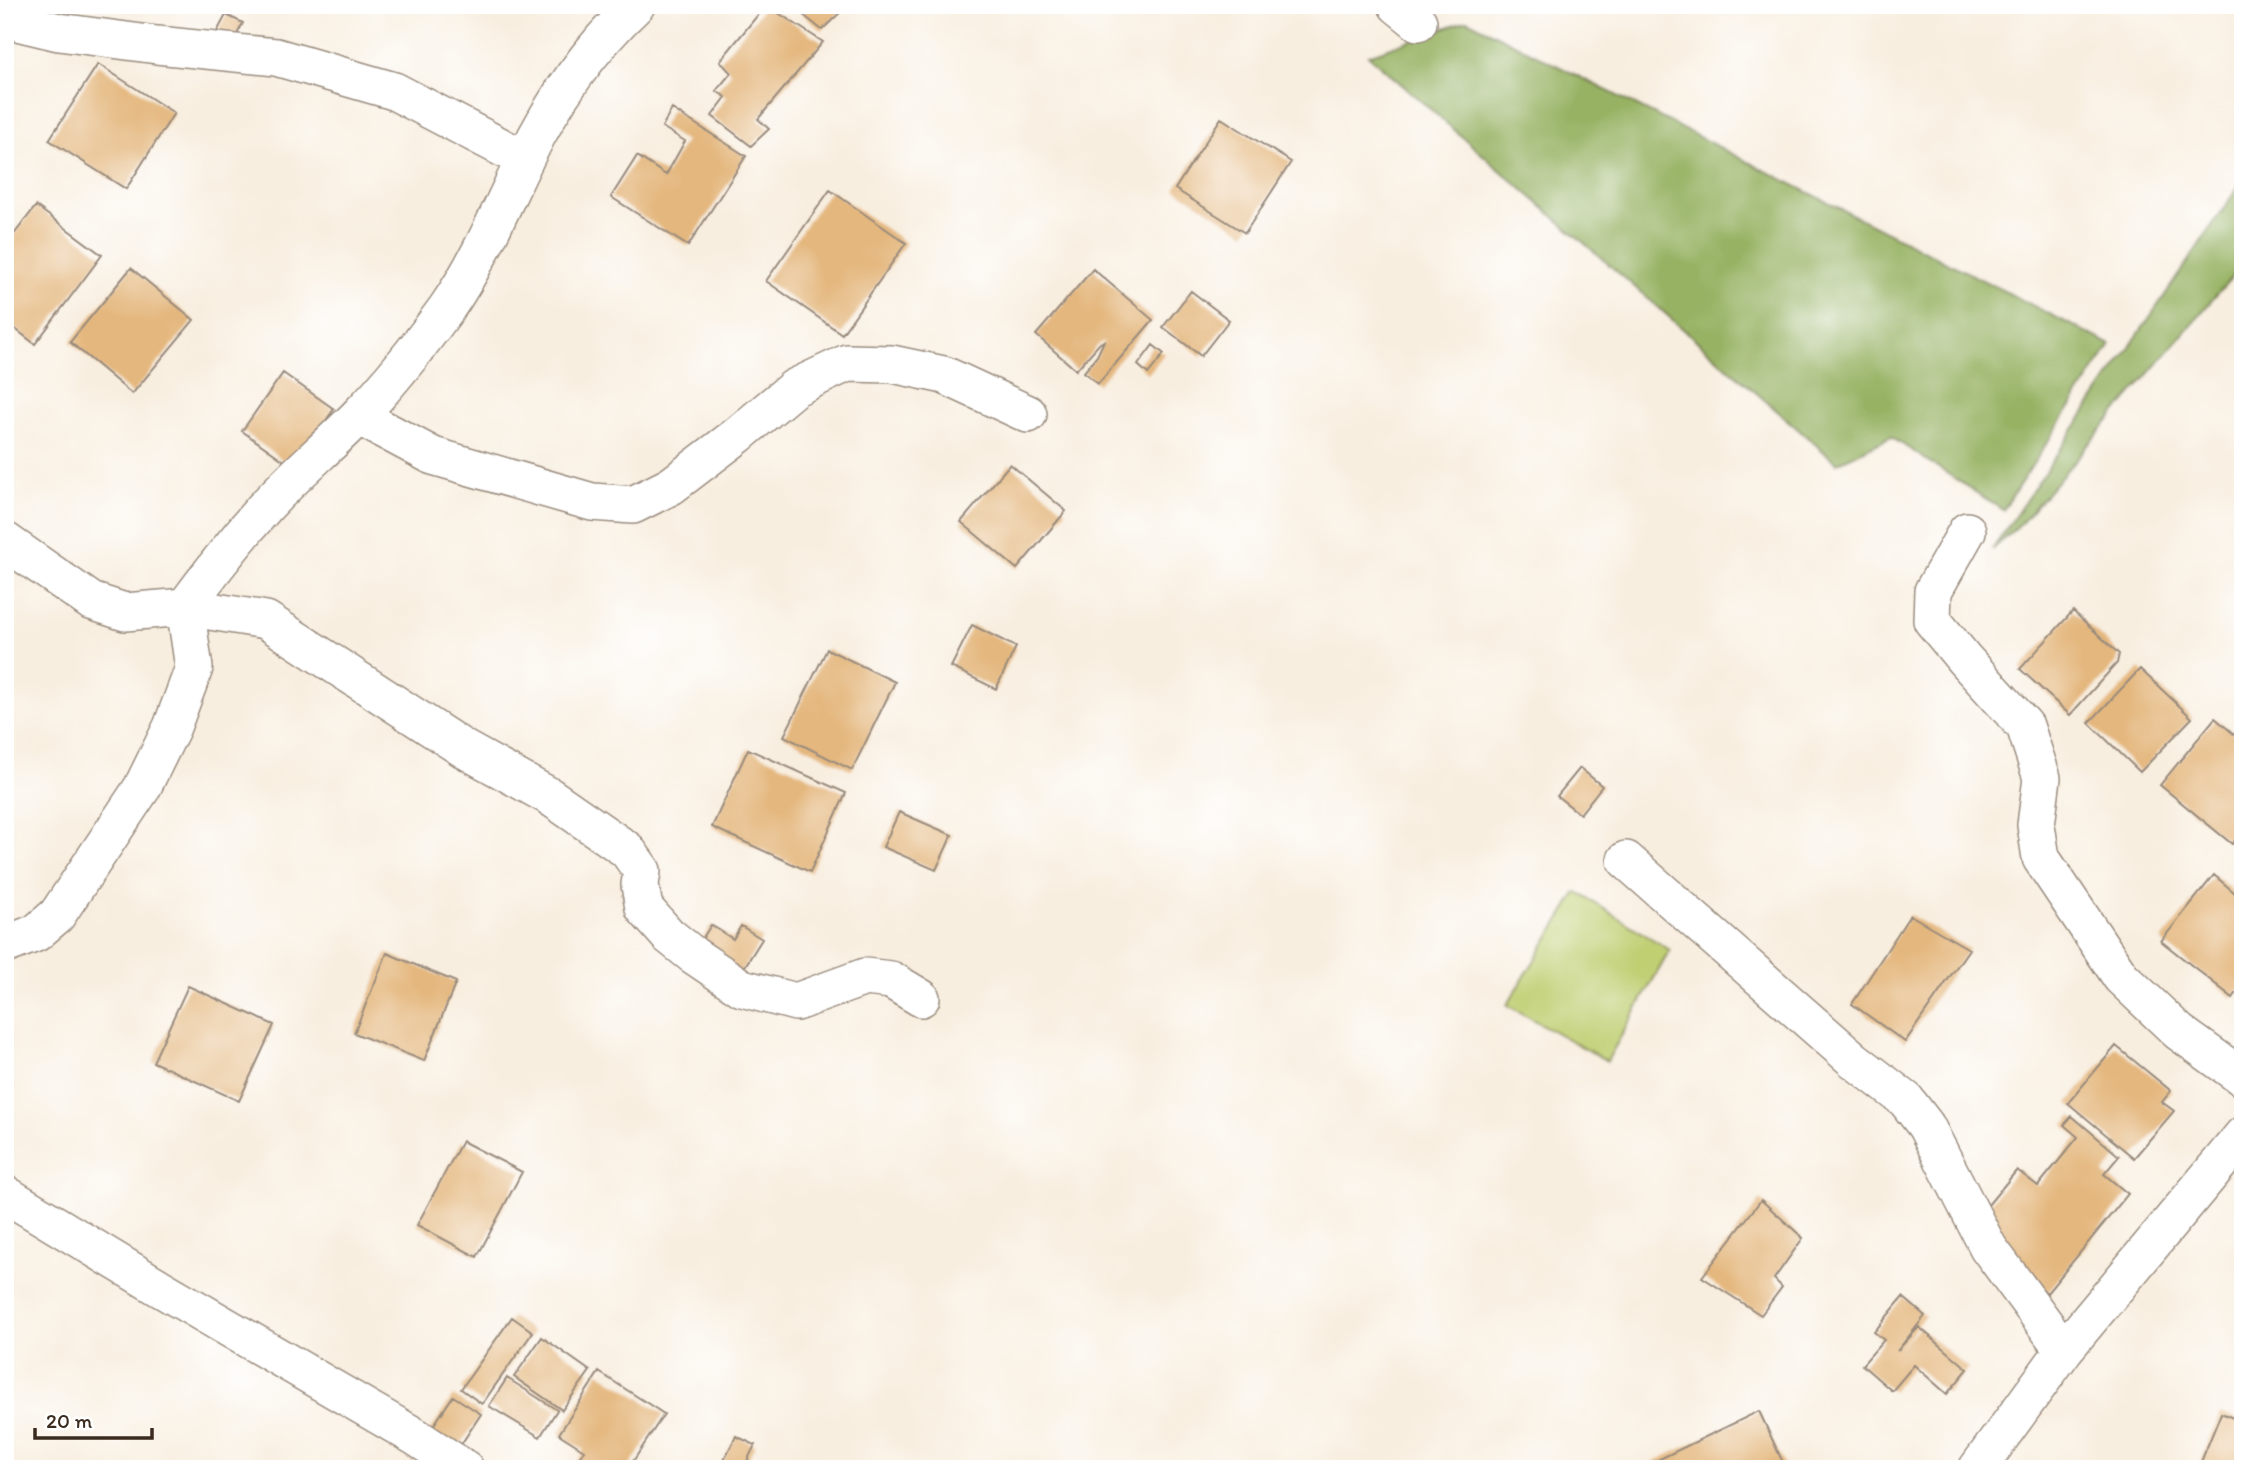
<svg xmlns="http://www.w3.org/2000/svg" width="2248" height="1474" viewBox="0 0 2248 1474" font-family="Itim,sans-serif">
	<rect width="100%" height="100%" fill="#fff"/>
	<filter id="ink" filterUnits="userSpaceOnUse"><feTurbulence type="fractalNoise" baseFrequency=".0143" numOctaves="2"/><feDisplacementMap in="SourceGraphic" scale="14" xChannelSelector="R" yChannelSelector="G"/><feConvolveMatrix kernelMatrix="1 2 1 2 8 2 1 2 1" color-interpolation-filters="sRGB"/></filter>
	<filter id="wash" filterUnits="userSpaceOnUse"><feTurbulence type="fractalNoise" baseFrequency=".00686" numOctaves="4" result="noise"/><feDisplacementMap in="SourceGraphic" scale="28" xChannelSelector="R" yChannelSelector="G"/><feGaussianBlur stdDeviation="1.57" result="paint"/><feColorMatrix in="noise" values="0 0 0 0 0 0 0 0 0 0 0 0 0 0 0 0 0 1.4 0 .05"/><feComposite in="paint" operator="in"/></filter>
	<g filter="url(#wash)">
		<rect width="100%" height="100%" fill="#f8eedf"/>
		<path fill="#bfcf72" stroke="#7d7c48" stroke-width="2" d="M1577 892 1670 950 1607 1061 1507 1005Z"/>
		<path fill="#97b264" stroke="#696e41" stroke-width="2" d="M1467 20 2111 345 2003 510 1891 437 1837 463 1368 55Z
			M2243 180V264L2023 521 1992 550Z"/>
		<g id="blocks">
			<path fill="#e4b77e" d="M766 5 823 42 758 119 769 129 751 146 712 116 726 97 716 91 731 73 720 61Z
				M810 5H848L822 30 802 14Z
				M226 15 243 23 229 50 212 41Z
				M98 64 174 113 126 189 49 140Z
				M672 109 746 156 688 246 611 197 637 156 666 175 685 141 662 127Z
				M1221 118 1291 162 1245 233 1175 189Z
				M830 190 906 243 842 334 766 281Z
				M36 206 102 255 35 344 5 321V246Z
				M131 268 194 320 132 394 70 342Z
				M1093 269 1153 320 1098 384 1084 372 1097 356 1104 341 1100 343 1076 370 1036 335Z
				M1191 291 1229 320 1201 356 1163 327Z
				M1153 345 1164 354 1148 374 1138 365Z
				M283 373 334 409 293 467 242 431Z
				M1010 464 1066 511 1017 569 961 522Z
				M2073 611 2119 654 2117 663 2070 715 2020 669Z
				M972 625 1016 647 996 689 951 667Z
				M827 649 895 682 852 770 784 736Z
				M2140 669 2192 718 2140 772 2089 723Z
				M2215 718 2243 742V831L2232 844 2160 785Z
				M748 749 846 793 810 872 712 827Z
				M1580 768 1602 786 1580 814 1557 796Z
				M899 812 952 835 936 870 883 847Z
				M2214 875 2243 900V984L2233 998 2161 941Z
				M1910 915 1969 949 1905 1042 1852 1004Z
				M711 925 733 939 741 926 762 939 740 974 697 947Z
				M387 953 456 982 424 1061 354 1033Z
				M188 986 274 1025 239 1101 153 1062Z
				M2116 1046 2171 1091 2162 1102 2174 1111 2134 1158 2068 1103Z
				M2072 1116 2119 1156 2104 1174 2128 1194 2047 1293 1990 1246 1978 1217 2017 1170 2038 1186 2078 1137 2064 1125Z
				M462 1141 522 1172 477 1257 417 1225Z
				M1761 1200 1803 1238 1774 1279 1782 1287 1761 1315 1702 1277Z
				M1903 1297 1925 1316 1897 1351 1919 1327 1968 1369 1947 1394 1914 1365 1892 1391 1862 1365 1884 1340 1874 1332Z
				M512 1317 533 1332 482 1404 461 1389Z
				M542 1337 590 1371 562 1410 514 1377Z
				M599 1372 664 1414 628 1469H572L584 1450 559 1434Z
				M507 1378 557 1410 540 1437 489 1406Z
				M453 1396 481 1414 454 1455 426 1437Z
				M1759 1411 1786 1469H1639Z
				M2221 1413 2243 1422V1469H2198Z
				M736 1436 755 1445 747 1461 762 1469H719Z"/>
		</g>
	</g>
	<g filter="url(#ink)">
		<use href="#blocks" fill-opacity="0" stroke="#9a8c7e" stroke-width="2"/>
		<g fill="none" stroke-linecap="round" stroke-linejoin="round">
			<g stroke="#9a8c7e" stroke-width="40">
				<path id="street" d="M1397 5 1418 22
					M5 19 59 32 157 45 276 57 394 91 524 159
					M358 416 433 456 592 502 633 505 671 486 738 435 794 388 847 363 892 364 944 375 1028 414
					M1967 531 1933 591 1932 620 1964 659 2025 726 2042 778 2036 825 2041 858 2121 977 2179 1032 2243 1078
					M5 541 91 601 125 612 185 607 266 620 464 749 549 796 627 850 642 871 640 885 644 908 668 935 693 955 742 988 796 1002 865 977 891 980 921 998
					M1626 860 1854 1060 1906 1100 1926 1126 1988 1247 2064 1350
					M5 945 36 933 57 915 142 788 172 727 194 668 185 607C210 573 236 540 264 508 294 475 328 447 359 415 391 382 419 346 446 309 479 262 500 210 525 159 553 101 589 49 636 5
					M5 1194 160 1288 416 1437 465 1469
					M1977 1469 2064 1350 2243 1135"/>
			</g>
			<use href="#street" stroke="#fff" stroke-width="37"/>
		</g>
	</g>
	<rect width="2248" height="1474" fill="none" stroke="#fff" stroke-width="28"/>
	<path d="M35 1428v10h117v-10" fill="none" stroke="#3b2a1e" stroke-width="3.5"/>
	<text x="46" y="1428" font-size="21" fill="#3b2a1e" stroke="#ffffff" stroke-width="5" paint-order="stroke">20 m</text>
</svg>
